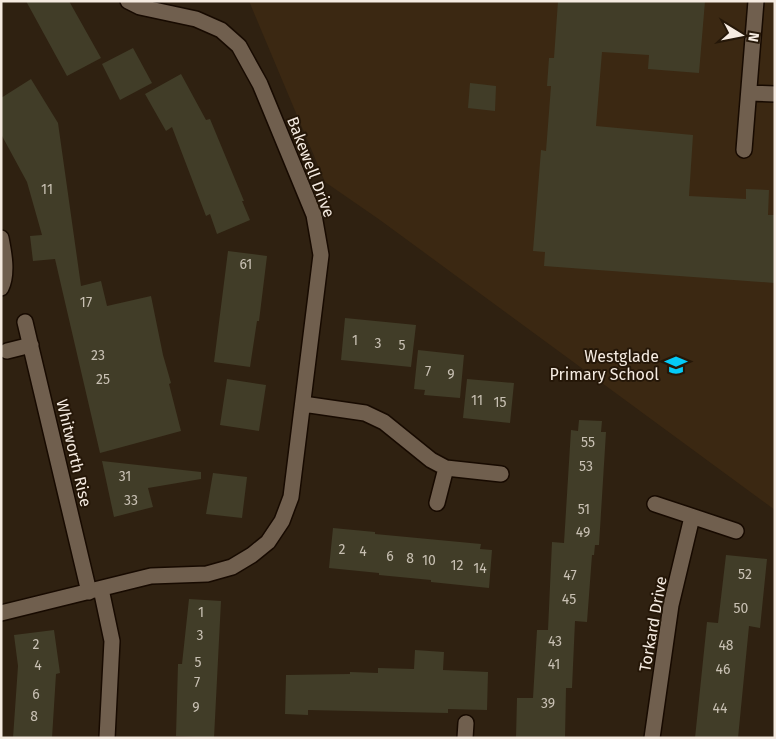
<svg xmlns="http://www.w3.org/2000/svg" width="776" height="739" viewBox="0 0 776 739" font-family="'Fira Sans',sans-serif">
	<rect width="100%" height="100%" fill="#2f2111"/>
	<path fill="#3b2812" d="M249 1H775V510L380 220 325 182Z"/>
	<path fill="#413d28" d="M26 1H69L101 58 67 76Z
		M558 1H705L699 73 648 69 649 55 602 52 596 126 693 135 689 196 746 199V189L769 190 768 215H775V283L544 266 545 252 533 251 541 150 546 151 551 86H547L549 58H554Z
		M133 48 152 83 120 100 102 64Z
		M181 74 206 120 210 119 244 201H242L250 220 217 234 210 214 206 216 172 127 166 131 145 94Z
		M31 79 58 123 81 286 101 281 107 306 151 296 163 355 171 383 169 384 181 431 100 453 55 259 33 261 30 236 42 235 27 182 1 134V98Z
		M470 83 496 86 495 111 468 108Z
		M228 251 267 256 259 321H257L250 367 214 362Z
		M345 318 416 325 411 367 341 360Z
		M418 350 464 355 460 398 424 395 425 390 414 389Z
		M227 379 266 385 259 431 220 425Z
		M467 379 514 383 510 423 463 418Z
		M579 420 602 421 601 432H606L599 545H595L594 555H592L587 622 575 621 572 688H566L565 738H516L517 698H533L537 630H548L552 542 564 543 571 430 578 431Z
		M102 461 201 472V479L148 488 153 507 114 517Z
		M213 473 247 477 242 518 206 514Z
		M333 528 375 532V534L481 544 480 549 492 550 489 588 431 582V580L379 575V573L329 568Z
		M726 555 767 559 760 628 749 626 738 738H695L707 622 718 623Z
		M189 599 221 601 214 738 176 736 178 664H182Z
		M54 630 60 673 56 674 52 738H13L18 666 14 635Z
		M415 650 444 652 443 670 488 672 487 710 448 709V713L308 710V715L285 714 286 675 350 674V672L378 673V668L414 669Z"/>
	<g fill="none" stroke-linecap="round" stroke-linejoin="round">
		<g stroke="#170a00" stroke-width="18">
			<path id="minor" d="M749 93 775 94
				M744 150 756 1
				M1 238C4 253 8 274 1 288
				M25 322 89 592
				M7 351 31 345
				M303 404 365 413 384 422 431 460 446 468 501 474
				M437 503 446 468
				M655 504 736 531
				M101 589 112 641 107 738
				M1 613 151 576 207 574 232 567 252 555 268 542 282 521 291 497 321 255 314 215 260 84 239 46 221 30 196 19 140 7 128 1
				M465 738 466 723
				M652 738 671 605 692 517"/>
		</g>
		<use href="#minor" stroke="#705f4e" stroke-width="15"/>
	</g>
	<defs>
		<g id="school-bare" transform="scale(1.725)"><path d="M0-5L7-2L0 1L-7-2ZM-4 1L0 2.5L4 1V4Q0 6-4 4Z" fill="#04cbf9" stroke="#251708" stroke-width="2.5" paint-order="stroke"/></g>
	</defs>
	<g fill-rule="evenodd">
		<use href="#school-bare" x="676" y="365"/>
	</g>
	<g text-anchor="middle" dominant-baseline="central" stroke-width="4" stroke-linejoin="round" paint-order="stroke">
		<g font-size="14" fill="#c8c0b3">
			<text x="47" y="189">11</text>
			<text x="246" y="264">61</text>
			<text x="86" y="302">17</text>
			<text x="355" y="340">1</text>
			<text x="378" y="343">3</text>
			<text x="402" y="345">5</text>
			<text x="98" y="355">23</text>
			<text x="428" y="371">7</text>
			<text x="451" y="374">9</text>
			<text x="103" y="379">25</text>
			<text x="477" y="400">11</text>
			<text x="500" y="402">15</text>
			<text x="588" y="442">55</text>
			<text x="586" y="466">53</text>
			<text x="125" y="476">31</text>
			<text x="131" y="500">33</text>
			<text x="584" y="509">51</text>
			<text x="583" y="532">49</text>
			<text x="342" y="549">2</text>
			<text x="363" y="551">4</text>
			<text x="390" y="556">6</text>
			<text x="410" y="558">8</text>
			<text x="429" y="560">10</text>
			<text x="457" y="565">12</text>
			<text x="480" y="568">14</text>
			<text x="745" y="574">52</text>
			<text x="570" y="575">47</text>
			<text x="569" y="599">45</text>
			<text x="741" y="608">50</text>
			<text x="201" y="612">1</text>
			<text x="200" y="635">3</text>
			<text x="555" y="641">43</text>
			<text x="36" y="644">2</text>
			<text x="726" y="645">48</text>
			<text x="198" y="662">5</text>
			<text x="554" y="664">41</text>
			<text x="38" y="665">4</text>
			<text x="723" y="669">46</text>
			<text x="197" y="682">7</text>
			<text x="36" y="694">6</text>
			<text x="548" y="703">39</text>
			<text x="196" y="707">9</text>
			<text x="720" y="708">44</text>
			<text x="34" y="716">8</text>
		</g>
		<g font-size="16" fill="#f5ebe1" stroke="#251708">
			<text transform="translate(311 167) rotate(69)">Bakewell Drive</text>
			<text transform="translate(74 453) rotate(77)">Whitworth Rise</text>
			<text transform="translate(653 624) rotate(-80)">Torkard Drive</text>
		</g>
		<g font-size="16" fill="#f5ebe1" stroke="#251708" text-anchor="end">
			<text x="659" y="356">Westglade<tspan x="659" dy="18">Primary School</tspan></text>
		</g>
	</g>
	<rect width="776" height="739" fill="none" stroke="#f5ebe1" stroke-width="5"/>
	<g transform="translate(741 35) rotate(100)" stroke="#251708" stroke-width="4" paint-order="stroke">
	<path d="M0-4L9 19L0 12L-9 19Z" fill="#f5ebe1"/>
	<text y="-8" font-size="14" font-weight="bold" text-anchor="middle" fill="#f5ebe1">N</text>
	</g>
</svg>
